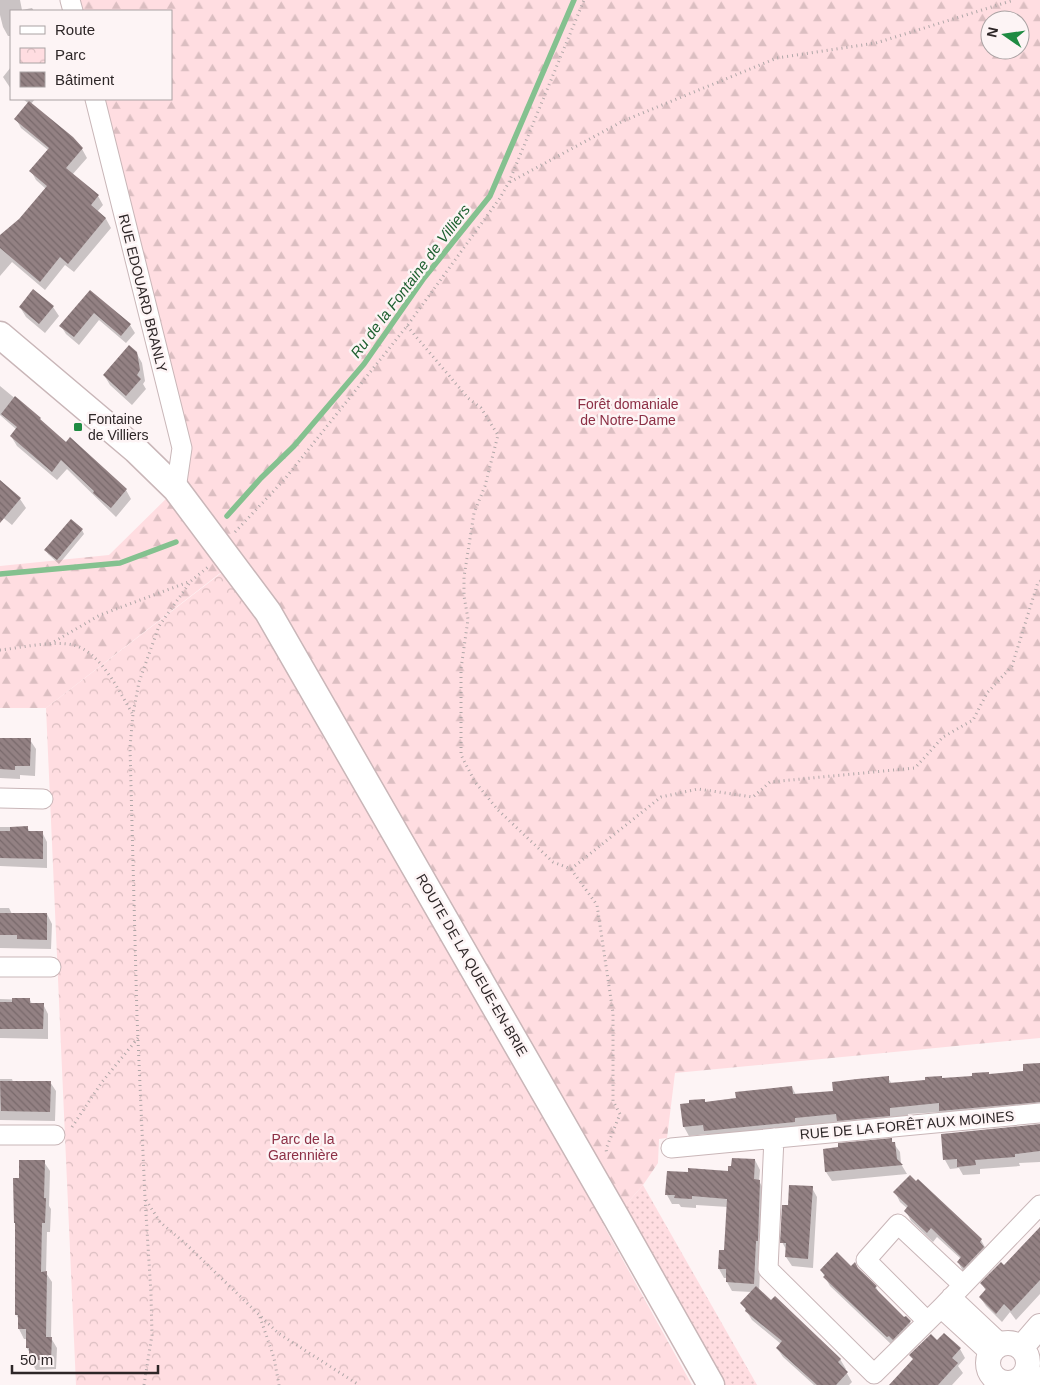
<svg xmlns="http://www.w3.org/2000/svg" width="1040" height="1385" viewBox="0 0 1040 1385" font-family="Helvetica,sans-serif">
	<defs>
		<pattern id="grass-dots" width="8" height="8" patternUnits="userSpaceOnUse" patternTransform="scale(1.25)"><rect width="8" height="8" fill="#ffdde1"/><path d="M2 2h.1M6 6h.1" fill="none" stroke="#dbbec1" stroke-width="1.8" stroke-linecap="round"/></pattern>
		<pattern id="forest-firs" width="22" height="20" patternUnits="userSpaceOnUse" patternTransform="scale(1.25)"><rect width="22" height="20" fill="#ffdde1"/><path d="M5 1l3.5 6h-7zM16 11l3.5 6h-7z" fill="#dbbec1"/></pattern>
		<pattern id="park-crowns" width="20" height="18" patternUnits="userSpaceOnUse" patternTransform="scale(1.25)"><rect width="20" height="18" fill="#ffdde1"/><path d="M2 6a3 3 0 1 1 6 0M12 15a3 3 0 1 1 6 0" fill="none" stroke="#dbbec1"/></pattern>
		<pattern id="building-back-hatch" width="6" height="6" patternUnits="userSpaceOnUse" patternTransform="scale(1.25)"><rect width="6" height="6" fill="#938183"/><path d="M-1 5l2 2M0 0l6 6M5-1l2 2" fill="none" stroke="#78696b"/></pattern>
	</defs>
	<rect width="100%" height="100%" fill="#fdf4f5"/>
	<path fill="url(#grass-dots)" d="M643 1185 757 1385H723L623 1208Z"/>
	<path fill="url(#forest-firs)" fill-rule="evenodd" d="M76 0H1040V1038L675 1073 667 1138 659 1139 658 1163 643 1185 623 1208 232 564 46 708H0V566L109 555 176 489 186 450 100 99H171V11H79ZM990 20H1020V50H990Z"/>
	<path fill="url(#park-crowns)" d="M233 564 616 1217 604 1226 692 1385H76L46 708Z"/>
	<path fill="#0003" d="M0 0H20L22 10 32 8 34 11H11V36H8L3 27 0 15Z
		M11 67V89L3 77Z
		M23 99H35L31 104 82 149 87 158 72 175 98 196 103 205 97 212 106 219 111 228 74 272 65 265 45 290 12 262 0 276V237L20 220 46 189 36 180 31 171 48 150 21 128 16 119 29 104Z
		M90 291 130 325 135 333 126 343 99 320 79 345 66 334 61 326Z
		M20 307H53L59 316 45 333 26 317Z
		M136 352 142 363 145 381 143 384 146 389 132 405 110 385 104 375Z
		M0 386 40 419 43 424 126 490 131 499 116 517 67 469 57 480 17 446 11 436 17 430 0 415Z
		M0 481 20 499 26 508 12 525 0 515Z
		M82 530 84 534 59 564 48 554 46 550Z
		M0 739 30 740 36 749 35 776 20 775V779L0 778Z
		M0 827H27L30 832H42L47 842V868L0 866Z
		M0 908H9L12 914H47L52 924 51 949 0 948Z
		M0 999 30 1000 32 1004H43L48 1014V1039L0 1038Z
		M1040 1064V1111L946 1120 941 1112 908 1114V1116L894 1117 895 1125 710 1140 707 1134 689 1136 684 1127 681 1105 704 1100 706 1103 738 1099 792 1087 796 1095 834 1092 888 1078 892 1084 1024 1072Z
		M0 1079H12L13 1082H50L56 1091 55 1121 0 1120Z
		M1040 1125V1162L1019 1163 1020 1166 980 1169V1174L963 1175 959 1168 950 1169 945 1160Z
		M891 1140 900 1152 901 1164 907 1174 832 1181 826 1172 840 1148Z
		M755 1160 760 1170 759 1181 764 1190 759 1291 840 1359 846 1369 845 1370 852 1382 849 1385H814L783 1357 777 1348 781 1344 752 1320 742 1304 752 1292 732 1291 727 1282V1278H724L719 1269 721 1251 725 1252 728 1207 696 1205V1208L681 1207 679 1204H672L667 1195 729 1172Z
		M44 1162 50 1171 49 1206 51 1209 50 1232H47L46 1273 52 1282 51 1338 57 1348 56 1369 36 1370 30 1360V1353L27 1348V1339H24L19 1329V1320L16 1314 20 1179Z
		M916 1183 981 1240 986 1249 963 1271 958 1262 961 1259 937 1237 933 1242 911 1221 906 1211 908 1209 900 1202 895 1192Z
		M812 1188 817 1197 813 1268 792 1266 786 1257 787 1251 782 1242 789 1207Z
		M1040 1229V1294L1016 1320 1010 1312 1002 1322 986 1306 980 1297 986 1291 982 1284 1004 1267Z
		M851 1268 858 1269 876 1287 880 1295 904 1319 906 1317 910 1322 916 1331 893 1346 830 1286 821 1270Z
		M937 1341 960 1349 965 1358 958 1366 963 1373 952 1385H897L914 1360 911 1355Z"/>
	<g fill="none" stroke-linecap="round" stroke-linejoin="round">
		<path stroke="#84c18f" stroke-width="5.5" d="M227 516 261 478 294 446 364 364 424 278 490 196 574 0
			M0 574 120 563 176 542"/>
	</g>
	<path fill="url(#building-back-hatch)" d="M29 101 73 137 83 148 66 168 99 195 91 205 106 218 68 264 60 257 40 282 0 248V235L19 219 47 186 29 171 49 148 14 119Z
		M33 289 54 306 39 324 19 307Z
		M90 290 131 324 121 336 94 313 74 337 59 326Z
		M129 345 137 352 140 370 137 375 141 379 126 396 103 375Z
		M15 396 41 418 40 419 66 442 70 437 127 489 111 508 93 493 94 491 61 460 52 472 10 436 17 427 1 414Z
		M0 480 21 498 0 523Z
		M71 519 83 529 57 560 44 550Z
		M0 738H31L30 766H15V770L0 769Z
		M28 826V831H43V859L0 858V831H10V827Z
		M0 913H47V940L17 939V935H0Z
		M12 998H30V1003H44L43 1029H0V1002H12Z
		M1040 1063V1102L939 1111V1103L890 1108V1116L837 1121 836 1114 795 1118V1122L704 1131 703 1125 683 1127 680 1104 689 1103V1100L705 1099V1102L736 1098 735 1092 792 1086 793 1094 833 1091 832 1082 857 1079 889 1076V1083L925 1080V1077L942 1076V1078L972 1076V1073L989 1072V1074L1023 1071V1064Z
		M0 1081H51L50 1112 1 1111Z
		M1040 1124V1151L1015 1154V1157L975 1160 976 1165 957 1167V1159L943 1160 941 1134Z
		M892 1138V1142H895L897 1159 903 1165 825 1172 823 1149 838 1147V1143Z
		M732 1158 755 1159 754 1179 760 1180 758 1241H756L754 1284 726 1282V1269H718L719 1250H724L727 1199 692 1196V1199L674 1198 675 1195H665L667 1171 688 1172V1168L728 1171V1166H731Z
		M19 1160H45L44 1198H46L45 1223H42L41 1272 47 1271 46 1337H52L51 1360H29V1348H26V1329H18V1315H15V1223H14L13 1178H19Z
		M910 1175 916 1181 918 1179 982 1239 980 1242 984 1247 964 1268 957 1262 961 1257 931 1228 927 1233 904 1211 908 1206 893 1192Z
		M789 1185 813 1186 808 1259 785 1257 786 1243H780L782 1205H788Z
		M1040 1227V1280L1011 1311 1004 1304 996 1314 979 1297 986 1289 980 1283 1001 1262 1004 1265Z
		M837 1252 851 1266 855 1262 858 1268 877 1286 875 1288 904 1317 906 1316 911 1321 893 1340 889 1336 887 1337 823 1277 825 1275 820 1270Z
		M756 1286 771 1300 775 1296 841 1359 838 1362 848 1372 836 1385H817L776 1348 782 1341 745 1311 746 1309 740 1303Z
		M944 1333 961 1348 952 1358 958 1363 938 1385H889L913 1359 909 1355 931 1334 937 1340Z"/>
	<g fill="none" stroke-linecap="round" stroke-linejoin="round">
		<g stroke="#c9b6b8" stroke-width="21">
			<path id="minor" d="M70 0 73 11
				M95 99 182 448 176 489
				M0 798 43 799
				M0 967H51
				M0 1135H55
				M774 1138 768 1269 874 1374 941 1308 1040 1205
				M671 1148 1040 1113
				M951 1297 1001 1344
				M941 1308 990 1353
				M927 1321 866 1260 898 1224 963 1285
				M1027 1369 1040 1380
				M1017 1381 1022 1385"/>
		</g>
		<g stroke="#c9b6b8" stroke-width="26">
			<path id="tertiary" d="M988 1363a20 20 0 1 1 40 0a20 20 0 1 1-40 0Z
				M1021 1348 1040 1326"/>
		</g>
		<g stroke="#c9b6b8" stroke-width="29">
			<path id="secondary" d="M0 335 136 450 176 489 268 612 616 1217 711 1385"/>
		</g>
		<path stroke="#b0a7a8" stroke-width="3" stroke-dasharray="1 4" stroke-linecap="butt" d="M510 182 623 121 777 58 876 43 1014 0
			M407 326 468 398 481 408 498 435 485 486 474 513 464 577V596L468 619 461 669V755L475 782 498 810 553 862 571 869 597 905 613 1013V1101L620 1114 606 1149 607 1155
			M235 532 284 480 407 326 500 198 509 182 584 0
			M50 644 100 615 191 581 208 567
			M0 650C20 648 54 640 73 645 100 651 119 691 132 713
			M571 869 661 797 698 789 753 797 770 782 915 768 943 737 973 720 987 693 1012 666 1038 582 1040 581
			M72 1127 102 1082 138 1038
			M146 1200 160 1222 187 1245 278 1333 359 1385
			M260 1317 274 1358 279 1385
			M144 1385 152 1335 151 1294 145 1198 137 1017 130 747 133 714 139 682 159 626 191 581"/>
		<use href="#minor" stroke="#fff" stroke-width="19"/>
		<use href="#tertiary" stroke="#fff" stroke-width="24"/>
		<use href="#secondary" stroke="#fff" stroke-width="26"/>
	</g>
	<rect fill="#1f8b42" stroke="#fdf4f5" stroke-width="2" x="73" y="422" width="10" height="10" rx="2.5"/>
	<g text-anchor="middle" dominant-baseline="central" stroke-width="5" stroke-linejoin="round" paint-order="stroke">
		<g font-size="14" fill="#2d2627" stroke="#fdf4f5">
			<text transform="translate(143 293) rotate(76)">RUE EDOUARD BRANLY</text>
			<text transform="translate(472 965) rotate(60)">ROUTE DE LA QUEUE-EN-BRIE</text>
			<text transform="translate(907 1125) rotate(-5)">RUE DE LA FORÊT AUX MOINES</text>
		</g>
		<g font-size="14" fill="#8c2f45" stroke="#fdf4f5">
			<text x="628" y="404">Forêt domaniale<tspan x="628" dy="16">de Notre-Dame</tspan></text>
			<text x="303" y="1139">Parc de la<tspan x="303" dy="16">Garennière</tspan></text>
		</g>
		<g font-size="14" fill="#2d2627" stroke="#fdf4f5" text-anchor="start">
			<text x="88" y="419">Fontaine<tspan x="88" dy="16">de Villiers</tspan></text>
		</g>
		<g font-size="15" font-style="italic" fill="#1e6030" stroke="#fdf4f5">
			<text transform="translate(410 281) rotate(-53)">Ru de la Fontaine de Villiers</text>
		</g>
	</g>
	<rect x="10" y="10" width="162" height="90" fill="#fdf4f5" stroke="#aaa2a3"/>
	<rect x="20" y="26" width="25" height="8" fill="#ffffff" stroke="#aaa2a3"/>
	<text x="55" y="35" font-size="15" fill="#2d2627">Route</text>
	<rect x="20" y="48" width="25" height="15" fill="url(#park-crowns)" stroke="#aaa2a3"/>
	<text x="55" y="60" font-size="15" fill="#2d2627">Parc</text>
	<rect x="20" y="72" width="25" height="15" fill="url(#building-back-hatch)" stroke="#aaa2a3"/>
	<text x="55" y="85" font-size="15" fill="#2d2627">Bâtiment</text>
	<g transform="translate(1005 35) rotate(283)"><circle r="24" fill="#fdf4f5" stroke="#aaa2a3"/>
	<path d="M0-4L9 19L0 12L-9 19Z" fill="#1f8b42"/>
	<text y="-8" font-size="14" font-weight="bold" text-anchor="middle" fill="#2d2627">N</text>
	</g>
	<path d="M12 1365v8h146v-8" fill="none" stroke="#2d2627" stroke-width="2.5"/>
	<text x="20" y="1365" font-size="15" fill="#2d2627" stroke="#fdf4f5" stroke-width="4" paint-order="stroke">50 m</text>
</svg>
